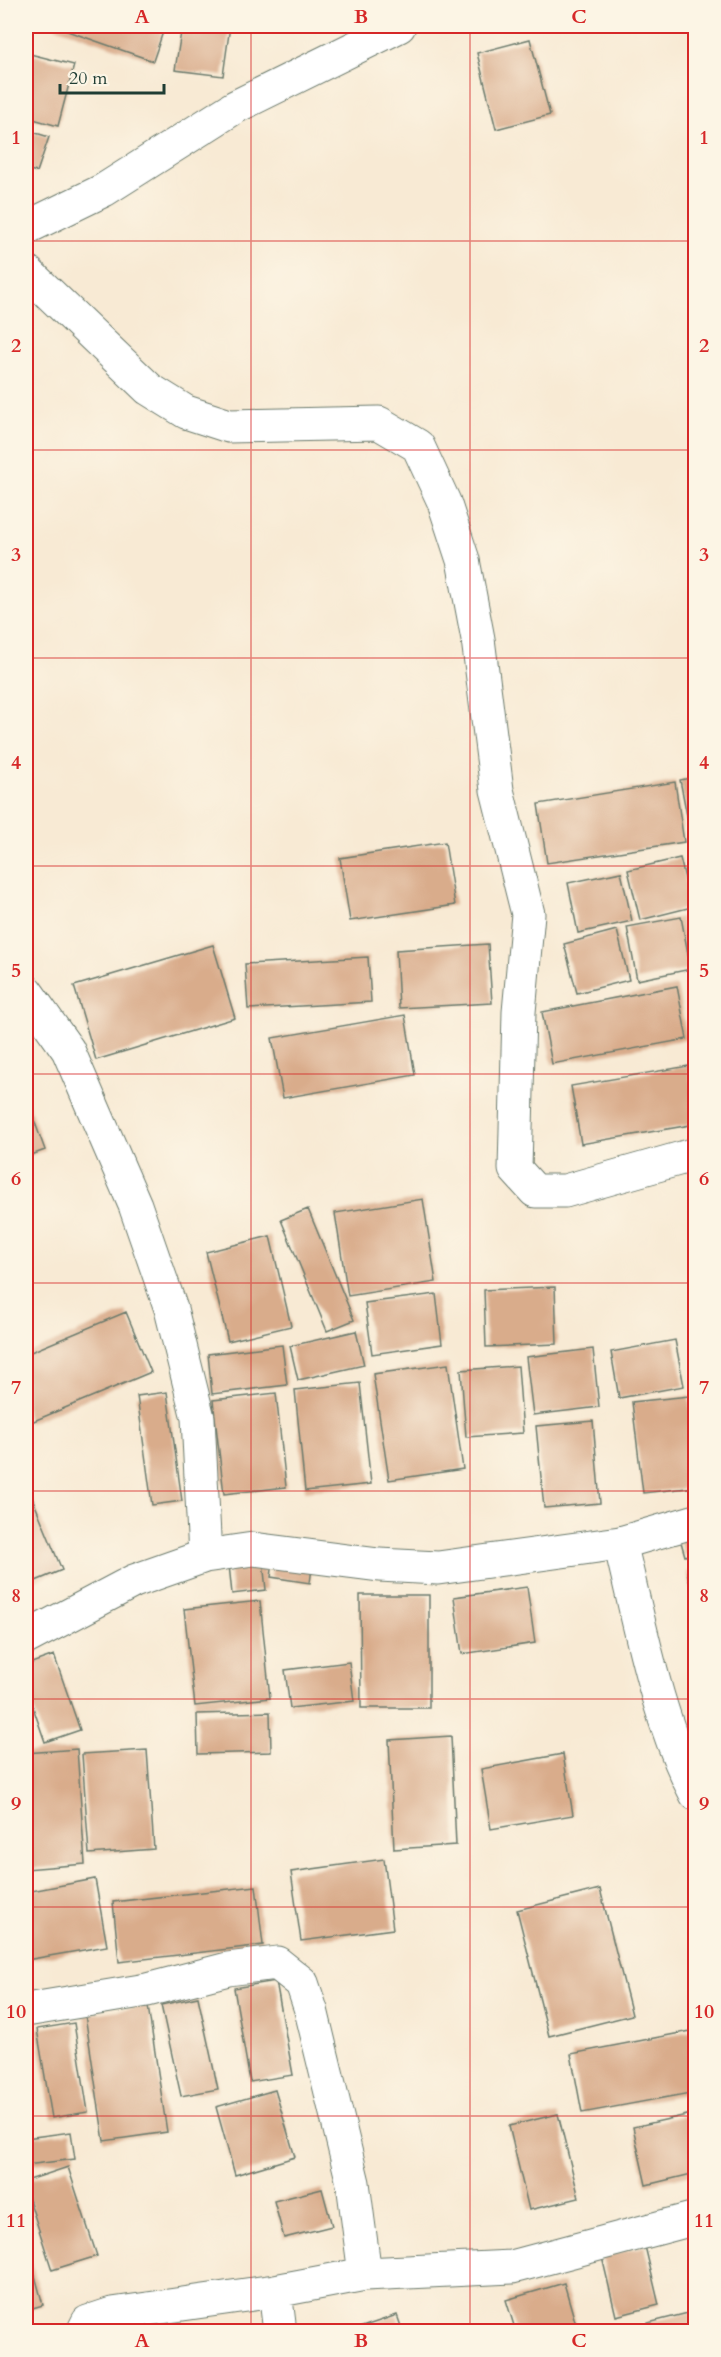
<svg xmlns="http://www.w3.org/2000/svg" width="721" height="2357" viewBox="0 0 721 2357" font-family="Cardo,serif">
	<rect width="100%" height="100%" fill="#fcf5e5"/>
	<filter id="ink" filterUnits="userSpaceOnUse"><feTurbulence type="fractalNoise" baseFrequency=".0167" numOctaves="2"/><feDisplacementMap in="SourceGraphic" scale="12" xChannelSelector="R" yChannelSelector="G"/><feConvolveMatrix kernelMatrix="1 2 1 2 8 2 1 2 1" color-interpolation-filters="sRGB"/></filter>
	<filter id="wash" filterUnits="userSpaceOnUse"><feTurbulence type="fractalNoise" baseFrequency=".008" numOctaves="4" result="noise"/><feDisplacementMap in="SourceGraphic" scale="24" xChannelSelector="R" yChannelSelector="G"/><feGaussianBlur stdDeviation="1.35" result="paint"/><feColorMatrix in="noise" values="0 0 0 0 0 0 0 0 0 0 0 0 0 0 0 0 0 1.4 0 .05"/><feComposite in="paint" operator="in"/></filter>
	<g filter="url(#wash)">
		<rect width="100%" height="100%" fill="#f8ead4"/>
		<g id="blocks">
			<path fill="#d9ac8b" d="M53 26H165L153 61Z
				M182 26H230L223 76 175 70Z
				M530 39 550 115 496 129 477 53Z
				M26 53 74 65 58 126 26 117Z
				M26 130 49 137 37 172 26 169Z
				M696 777V830L690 831 680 780Z
				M675 782 684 842 547 863 538 804Z
				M445 842 455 905 350 921 340 858Z
				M680 858 692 907 640 920 628 870Z
				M621 872 632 921 578 933 568 883Z
				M681 917 691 969 637 980 627 927Z
				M617 930 629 980 577 993 564 944Z
				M488 944 492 1003 399 1008 396 950Z
				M213 945 235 1018 96 1060 74 986Z
				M368 957 371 1002 248 1009 245 964Z
				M677 986 687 1039 552 1064 542 1012Z
				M405 1015 415 1075 283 1098 272 1038Z
				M688 1066 696 1111V1124L581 1144 571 1086Z
				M26 1098 45 1150 26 1157Z
				M423 1199 436 1282 348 1296 335 1213Z
				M308 1209 354 1320 327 1331 281 1220Z
				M270 1236 291 1326 228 1341 206 1252Z
				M555 1287 557 1344 486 1347 484 1290Z
				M436 1294 442 1344 372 1354 365 1303Z
				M126 1312 151 1372 29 1423 26 1414V1354Z
				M356 1331 364 1365 298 1380 290 1346Z
				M675 1340 684 1386 619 1398 611 1352Z
				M282 1345 287 1385 212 1394 208 1354Z
				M593 1349 599 1407 533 1415 526 1357Z
				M448 1364 463 1469 389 1480 373 1374Z
				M518 1366 523 1433 466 1437 461 1370Z
				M360 1383 371 1484 305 1491 295 1390Z
				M167 1392 182 1501 152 1505 137 1396Z
				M276 1393 286 1487 224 1494 213 1400Z
				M689 1396 696 1450V1487L643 1493 632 1402Z
				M593 1421 600 1503 544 1508 536 1426Z
				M26 1483 62 1570 26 1585Z
				M696 1530V1553L685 1556 679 1535Z
				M262 1552 266 1590 232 1594 228 1555Z
				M274 1554 313 1560 310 1583 271 1577Z
				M696 1570V1601L695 1602 687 1572Z
				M527 1587 535 1643 462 1654 454 1597Z
				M360 1595H429V1708H361Z
				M260 1601 270 1698 195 1706 184 1609Z
				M54 1655 80 1730 45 1742 26 1687V1665Z
				M349 1662 354 1701 290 1708 285 1670Z
				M270 1712 271 1752 198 1754 197 1714Z
				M451 1736 456 1845 394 1849 389 1740Z
				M77 1749 85 1864 26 1869V1753Z
				M147 1750 154 1849 89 1854 82 1754Z
				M563 1754 573 1815 491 1829 481 1769Z
				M384 1859 393 1929 301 1941 291 1872Z
				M95 1879 107 1946 26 1960V1892Z
				M256 1886 263 1945 119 1962 113 1902Z
				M600 1889 632 2015 549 2036 517 1910Z
				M276 1981 293 2075 250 2082 234 1988Z
				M198 1997 218 2089 181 2096 161 2005Z
				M148 2006 167 2132 104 2141 85 2015Z
				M74 2023 88 2112 52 2118 37 2029Z
				M696 2030V2092L582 2113 571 2054Z
				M275 2090 295 2157 235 2175 216 2107Z
				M696 2113V2173L646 2185 633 2127Z
				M558 2114 579 2198 529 2210 509 2126Z
				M71 2132 75 2159 26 2165V2138Z
				M68 2167 97 2256 52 2270 26 2190V2181Z
				M322 2189 332 2226 284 2238 274 2201Z
				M645 2246 659 2305 616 2316 602 2257Z
				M31 2261 43 2305 26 2310V2263Z
				M564 2283 578 2332H516L506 2300Z
				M696 2311V2332H650L648 2323Z
				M397 2315 403 2332H350V2331Z"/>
		</g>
	</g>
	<g filter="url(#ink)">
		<use href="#blocks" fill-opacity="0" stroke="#6b7a6c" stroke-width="1.5"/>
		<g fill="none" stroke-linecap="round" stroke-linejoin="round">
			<g stroke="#6b7a6c" stroke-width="35">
				<path id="street" d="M26 228 104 190 235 107 399 26
					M26 271 149 389 186 412 229 426 379 423 418 446 444 502 463 560 478 639 497 790 528 914 519 1012 515 1169 535 1191H565L696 1154
					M26 991 68 1050 135 1205 171 1309 198 1418 205 1556
					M620 1543C640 1624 657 1720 696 1794
					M26 1638 134 1581 205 1556 253 1549 379 1565 438 1568 620 1543 696 1521
					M26 2010 147 1990 228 1969 277 1963 302 1983 311 2010 353 2183 365 2274
					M275 2291 280 2332
					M83 2332 88 2322 112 2314 275 2291 365 2274 512 2267 696 2218"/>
			</g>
			<use href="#street" stroke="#fff" stroke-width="33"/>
		</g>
	</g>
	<path fill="none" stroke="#d62828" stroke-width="1.5" stroke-opacity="0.55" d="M251 26V2332M470 26V2332M26 241H696M26 450H696M26 658H696M26 866H696M26 1074H696M26 1283H696M26 1491H696M26 1699H696M26 1907H696M26 2116H696"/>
	<rect width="721" height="2357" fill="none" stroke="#fcf5e5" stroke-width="66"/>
	<path d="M60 84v9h104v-9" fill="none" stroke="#1f3d34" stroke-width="3"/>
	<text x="69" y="84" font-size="18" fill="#1f3d34" stroke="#fcf5e5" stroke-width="4.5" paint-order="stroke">20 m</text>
	<rect x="33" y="33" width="655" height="2291" fill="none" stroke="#d62828" stroke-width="2"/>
	<g font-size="20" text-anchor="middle" font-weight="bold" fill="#d62828">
		<text x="142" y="23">A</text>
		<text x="361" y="23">B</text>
		<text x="579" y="23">C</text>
		<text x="16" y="144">1</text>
		<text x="704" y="144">1</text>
		<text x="16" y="352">2</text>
		<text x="704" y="352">2</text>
		<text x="16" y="561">3</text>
		<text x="704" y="561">3</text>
		<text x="16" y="769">4</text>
		<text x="704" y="769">4</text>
		<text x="16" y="977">5</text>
		<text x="704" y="977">5</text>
		<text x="16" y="1185">6</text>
		<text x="704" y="1185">6</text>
		<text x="16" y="1394">7</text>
		<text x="704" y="1394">7</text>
		<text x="16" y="1602">8</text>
		<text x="704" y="1602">8</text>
		<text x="16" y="1810">9</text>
		<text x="704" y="1810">9</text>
		<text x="16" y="2018">10</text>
		<text x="704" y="2018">10</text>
		<text x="16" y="2227">11</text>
		<text x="704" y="2227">11</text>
		<text x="142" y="2347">A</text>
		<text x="361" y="2347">B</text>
		<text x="579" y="2347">C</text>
	</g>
</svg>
